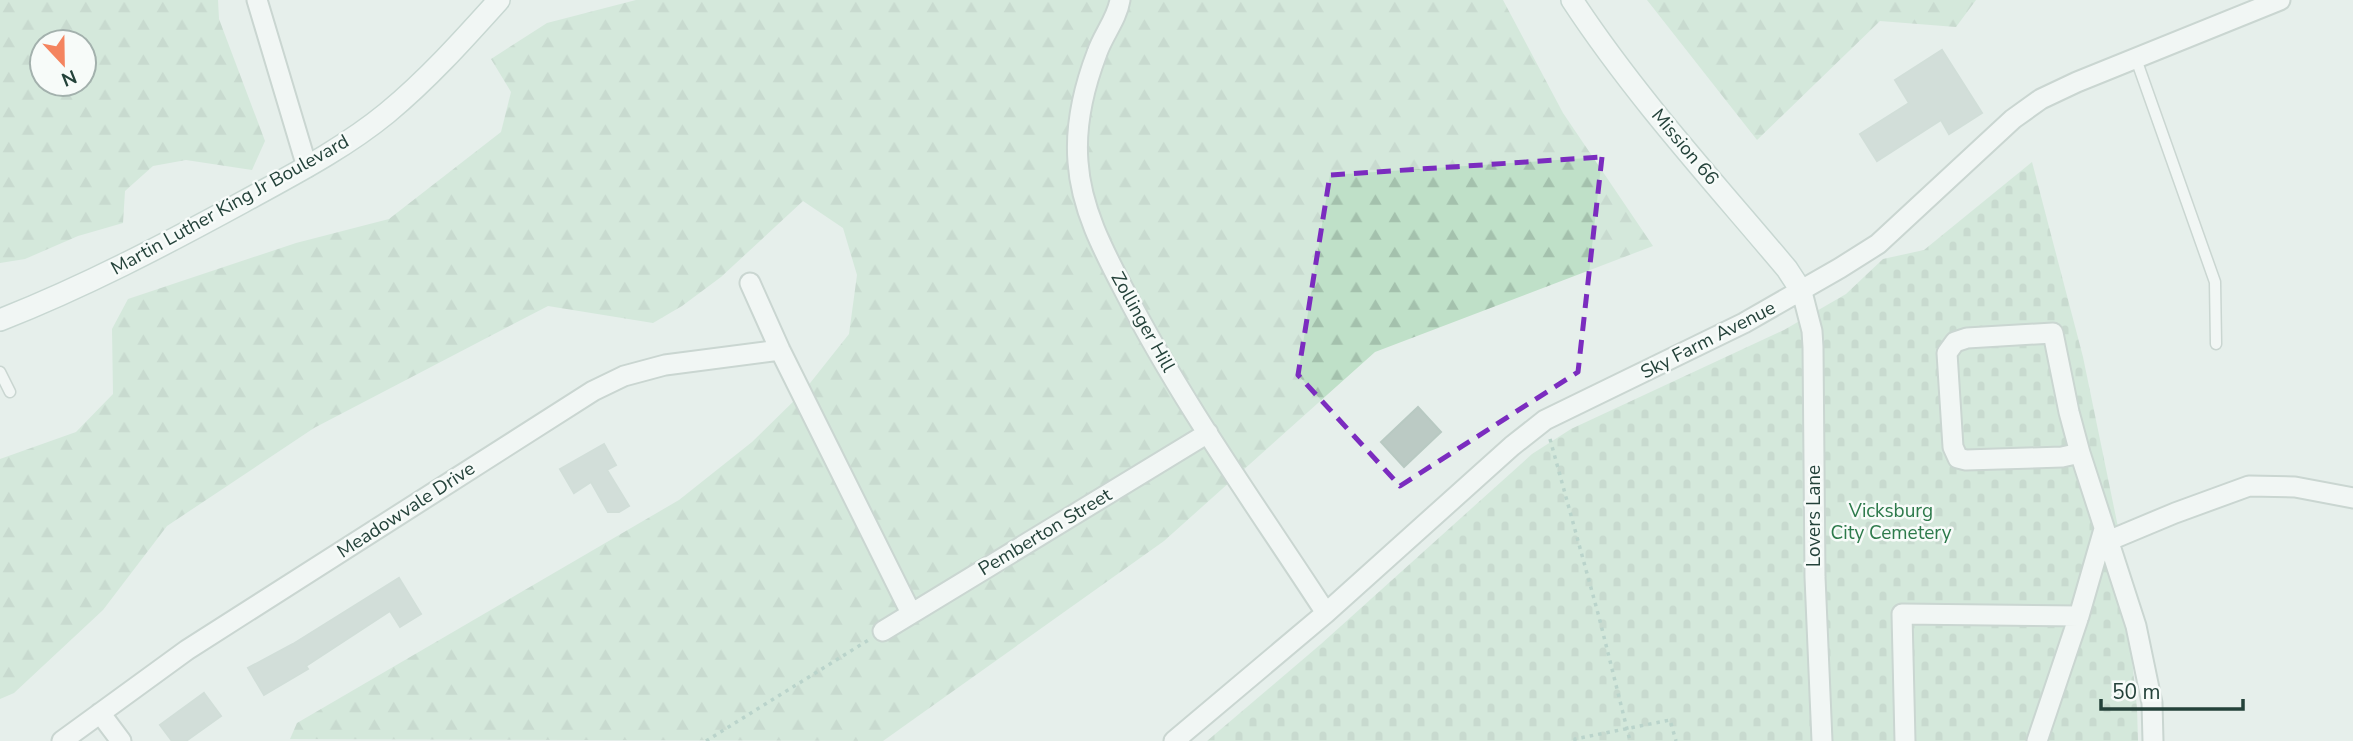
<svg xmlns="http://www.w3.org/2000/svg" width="2353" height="741" viewBox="0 0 2353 741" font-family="'Nunito Sans',sans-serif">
	<defs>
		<pattern id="forest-firs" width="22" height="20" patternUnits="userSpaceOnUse" patternTransform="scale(1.75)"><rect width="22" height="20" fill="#bfe0c8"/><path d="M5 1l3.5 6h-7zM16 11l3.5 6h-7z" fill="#a4c1ad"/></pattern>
		<pattern id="cemetery-stones" width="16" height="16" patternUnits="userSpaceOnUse" patternTransform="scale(1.75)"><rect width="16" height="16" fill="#bfe0c8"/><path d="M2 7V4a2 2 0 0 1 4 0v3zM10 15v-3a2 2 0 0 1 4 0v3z" fill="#a4c1ad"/></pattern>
	</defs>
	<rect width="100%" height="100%" fill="#e6efeb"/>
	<path fill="url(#forest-firs)" fill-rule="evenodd" d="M0 0H218L219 19 265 141 252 170 186 160 153 166 125 191 123 223 78 236 25 259 0 263ZM42 42H84V84H42Z
		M636 0H1503L1563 113 1653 246 1375 352 1164 541 883 741 290 739 297 723 679 500 752 442 803 392 849 334 857 275 843 228 803 201 721 277 682 306 653 323 548 306 314 428 167 526 103 610 14 693 0 699V459L76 432 113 394 112 329 128 299 296 243 389 219 501 132 511 92 491 59 547 23Z
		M1647 0H1976L1956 27 1880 21 1757 140Z"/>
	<path fill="url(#cemetery-stones)" d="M2032 162 2083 357 2119 532 2137 708 2138 741H1207L1321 644 1532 454 1571 429 1784 330 1846 294 1883 259 1924 250Z"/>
	<path fill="#bbcac4" stroke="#b8c9c2" stroke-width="2" d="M1942 50 1982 113 1949 134 1941 120 1877 161 1860 134 1909 103 1895 80Z
		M1418 407 1441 432 1404 467 1381 442Z
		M604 444 616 465 607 470 629 506 619 512H608L591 482 574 493 560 469Z
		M399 578 421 614 400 627 390 611 306 666 308 669 264 695 248 668 293 644Z
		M204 693 221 716 186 741H172L160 725Z"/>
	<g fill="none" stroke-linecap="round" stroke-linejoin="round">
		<g stroke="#a8b8b2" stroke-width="13">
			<path id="lane" d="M2136 59 2215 282 2216 344
				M0 372 10 392"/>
		</g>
		<g stroke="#a8b8b2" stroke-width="23">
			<path id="street" d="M257 0 307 167
				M1120 0C1117 19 1103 35 1097 53 1084 87 1075 125 1078 162 1081 208 1103 250 1124 290 1182 403 1257 507 1326 613
				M750 283 780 350 911 613
				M1802 292 1812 331 1813 347 1815 577 1822 741
				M2080 453 2062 457 1966 460 1958 458 1953 447 1947 353 1955 342 1967 338 2053 333 2069 412 2080 453 2136 626 2152 703 2153 741
				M2108 541 2175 513 2249 486 2295 487 2353 498
				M883 631 1208 433
				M100 713 121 741
				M62 741 187 650 593 391 624 376 665 365 780 350
				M1174 741 1326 613 1512 446 1545 420 1744 323 1840 268 1878 244 2013 119 2041 99 2077 82 2280 0
				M1905 741 1902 614 2079 616
				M2037 741 2079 616 2104 529"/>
		</g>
		<g stroke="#a4bbb3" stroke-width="24">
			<path id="secondary" d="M1572 0C1635 96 1713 181 1787 269L1802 292
				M0 320C84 287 164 245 243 202 292 175 343 149 387 113 428 79 463 40 499 0"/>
		</g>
		<path stroke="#86b3a5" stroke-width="3.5" stroke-dasharray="3.5 5" stroke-linecap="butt" d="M1550 439 1599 617 1630 741
			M706 741 870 639
			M1575 741V739L1670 720 1676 741"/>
		<use href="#lane" stroke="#fff" stroke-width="10"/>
		<use href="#street" stroke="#fff" stroke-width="19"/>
		<use href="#secondary" stroke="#fff" stroke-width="21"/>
	</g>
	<path d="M0 0H2353V741H0ZM1602 157 1578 372 1400 486 1298 375 1330 175Z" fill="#e6efeb" fill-opacity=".55" fill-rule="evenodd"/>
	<path fill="none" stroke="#7b2cbf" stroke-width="5" stroke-dasharray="14 9" stroke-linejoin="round" d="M1602 157 1578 372 1400 486 1298 375 1330 175Z"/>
	<g text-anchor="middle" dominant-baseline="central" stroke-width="5" stroke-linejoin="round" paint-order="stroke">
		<g font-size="19" fill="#24423a" stroke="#f7fbf9">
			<text transform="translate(1685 147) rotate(50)">Mission 66</text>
			<text transform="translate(230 205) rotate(-29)">Martin Luther King Jr Boulevard</text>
			<text transform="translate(1143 322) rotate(61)">Zollinger Hill</text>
			<text transform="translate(1708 340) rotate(-27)">Sky Farm Avenue</text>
			<text transform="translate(406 510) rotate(-33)">Meadowvale Drive</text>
			<text transform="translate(1814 516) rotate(-90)">Lovers Lane</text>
			<text transform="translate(1045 532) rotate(-31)">Pemberton Street</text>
		</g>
		<g font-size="19" fill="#2d7a4b" stroke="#f7fbf9">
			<text x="1891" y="511">Vicksburg<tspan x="1891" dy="22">City Cemetery</tspan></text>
		</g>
	</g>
	<g transform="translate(63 63) rotate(158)"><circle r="33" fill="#f7fbf9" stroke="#a3b1ad" stroke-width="2"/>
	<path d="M0-5L12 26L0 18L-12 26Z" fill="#f4845f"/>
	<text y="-10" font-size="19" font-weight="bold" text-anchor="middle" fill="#24423a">N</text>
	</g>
	<path d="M2101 699v10h142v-10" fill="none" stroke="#24423a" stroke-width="3.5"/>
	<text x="2112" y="699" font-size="21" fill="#24423a" stroke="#f7fbf9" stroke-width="5" paint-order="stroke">50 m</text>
</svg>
